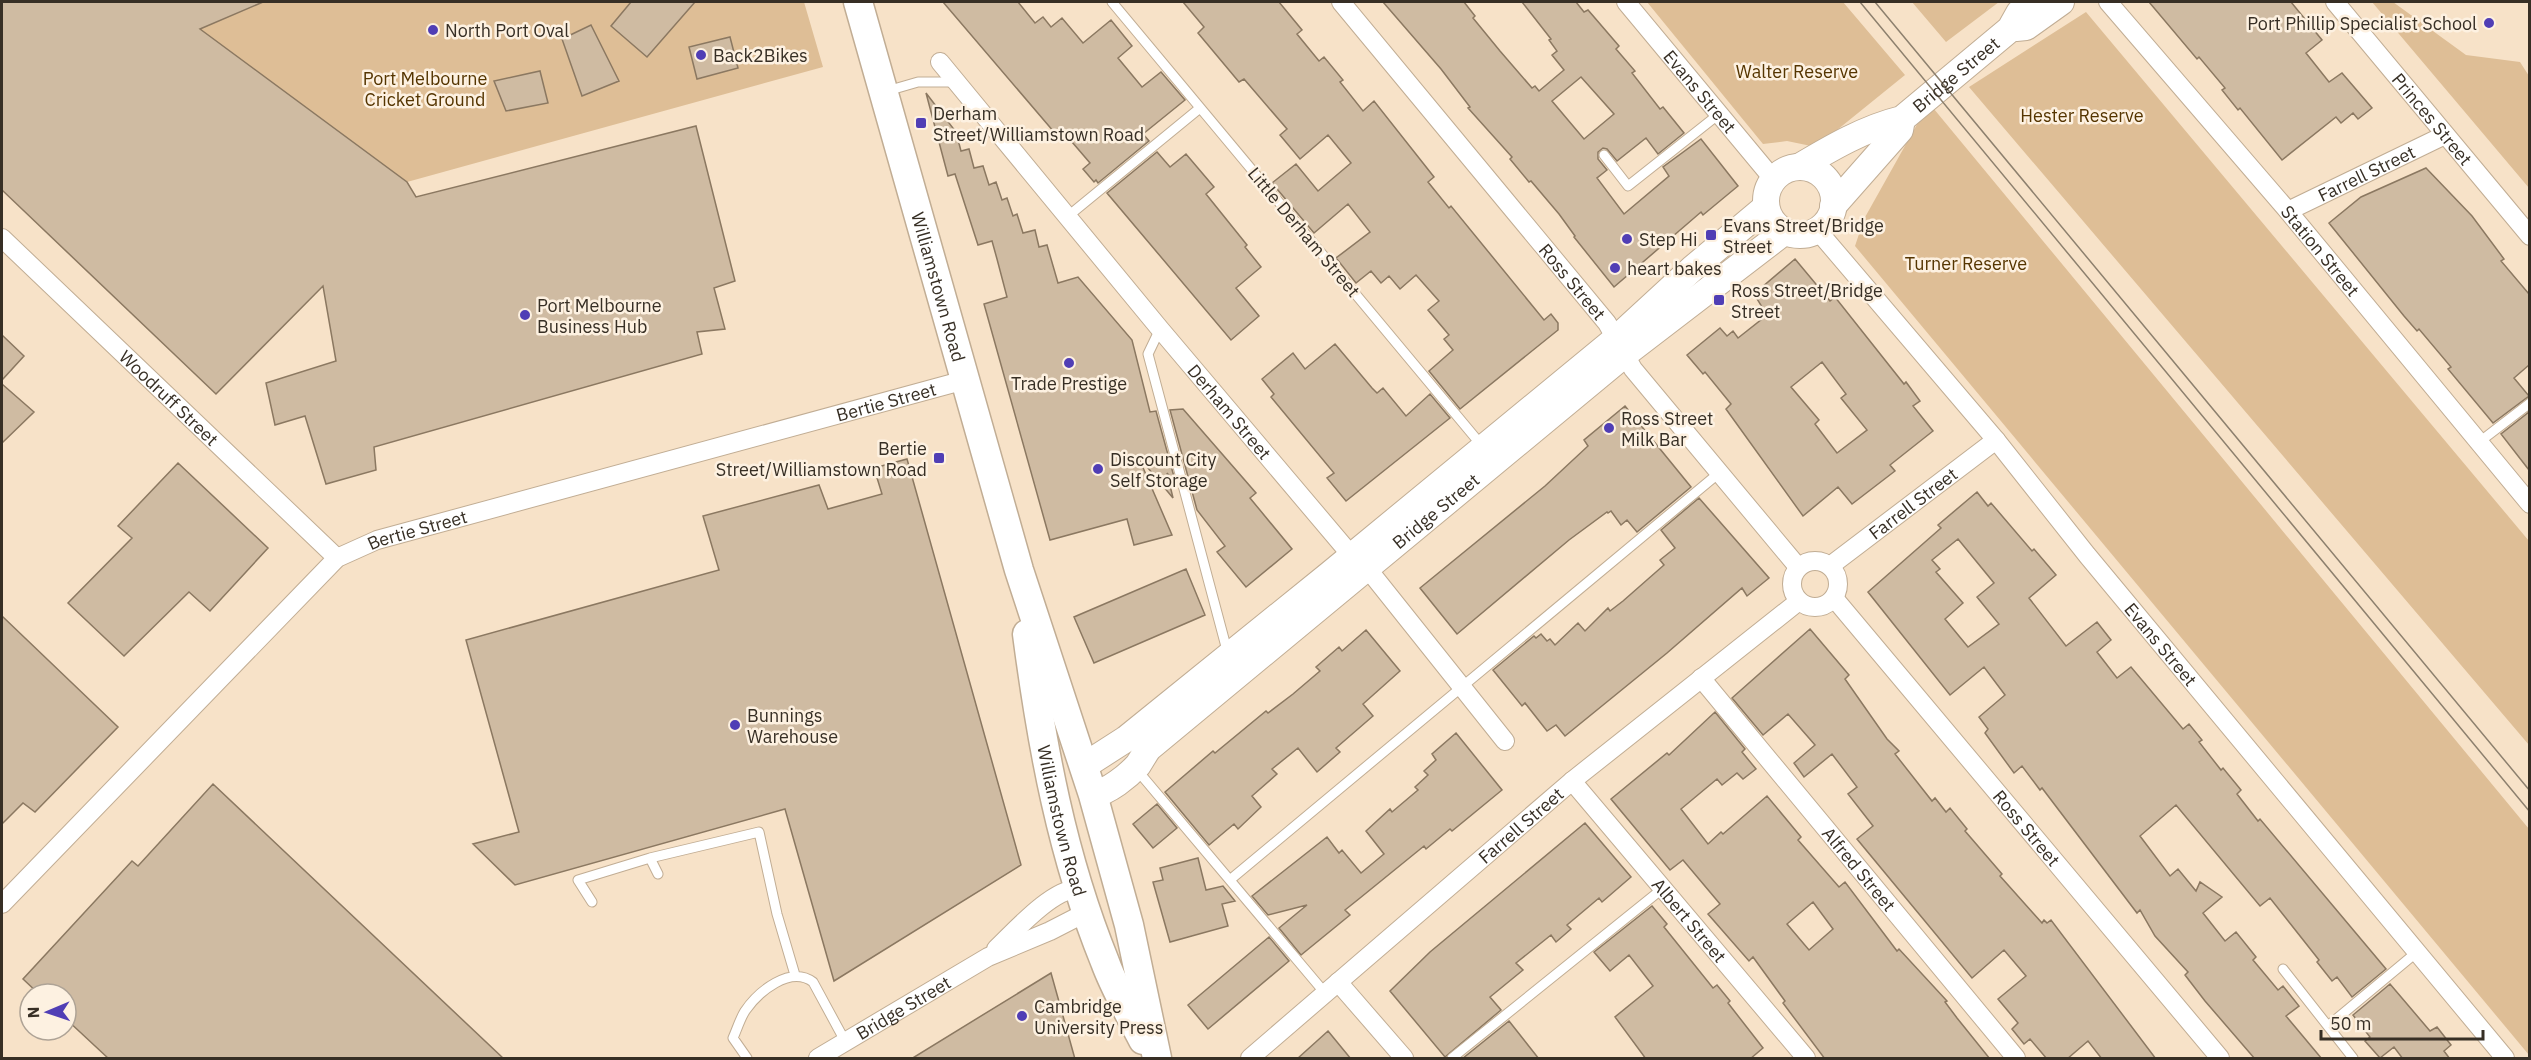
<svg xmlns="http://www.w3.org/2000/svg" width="2531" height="1060" viewBox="0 0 2531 1060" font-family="'IBM Plex Sans',sans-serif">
	<rect width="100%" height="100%" fill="#f7e2c8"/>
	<path fill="#debe96" d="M163 2H804L823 67 407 182Z
		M1647 2H1843L1905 75 1816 147 1787 141 1763 144Z
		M1912 2H1999L1946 42Z
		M2372 2H2393L2466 55 2520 62 2529 76V188Z
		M2086 12 2529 541V745L1969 87Z
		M1929 103 2529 829V1055L1855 246 1864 219Z"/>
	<path fill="#cfbba2" stroke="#8b7861" stroke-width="1.5" fill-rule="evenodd" d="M2 2H263L200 29 407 182 416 197 696 126 735 281 714 288 725 329 697 332 702 354 374 447 376 470 326 484 305 416 275 425 266 383 336 361 323 286 216 394 2 190Z
		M631 2H695L647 57 611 26Z
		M943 2H1018L1035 23 1043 17 1051 27 1062 18 1083 43 1111 20 1132 46 1118 58 1142 87 1161 72 1185 100 1143 134 1149 141 1098 183 1096 180 1094 182 1083 169 1090 163 1060 128 1054 132Z
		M1183 2H1279L1302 30 1297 34 1319 61 1324 57 1343 80 1340 82 1363 111 1374 101 1434 177 1428 182 1449 208 1451 206 1544 320 1551 314 1558 323V330L1460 409 1429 371 1453 350 1444 339 1449 335 1428 310 1439 301 1416 275 1400 289 1389 276 1381 283 1371 271 1356 283 1336 258 1370 232 1348 204 1314 233 1272 183 1296 164 1318 191 1351 163 1328 135 1300 159 1280 135 1287 129 1244 79 1239 82 1198 33 1204 27Z
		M1383 2H1464L1475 16 1473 18 1500 51 1532 88 1535 86 1539 91 1564 70 1552 55 1557 51 1549 40 1551 39 1522 2H1576L1584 12 1588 10 1619 46 1616 49 1635 71 1632 73 1660 109 1663 107 1684 133 1658 154 1646 138 1617 161 1607 149 1603 148 1598 152V159L1607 170 1597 178 1624 214 1669 176 1663 167 1701 139 1738 186 1703 215 1701 212 1614 287 1574 237 1575 236 1559 214 1531 181 1529 182 1510 159 1512 157 1468 108 1470 107 1441 69ZM1581 77 1614 114 1584 139 1552 101Z
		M2149 2H2291L2322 40 2306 53 2329 82 2342 73 2372 108 2358 119 2353 113 2341 123 2336 117 2282 160 2240 108 2238 110 2222 90 2225 88 2199 57 2197 59Z
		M591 25 619 81 582 96 562 39Z
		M730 37 738 68 697 79 689 47Z
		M540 71 548 103 506 111 494 81Z
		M926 93 956 132 961 151 969 149 974 168 983 166 989 185 996 182 1002 200 1007 198 1013 216 1017 214 1023 233 1035 230 1039 247 1047 245 1058 283 1078 277 1132 340 1150 412 1156 411 1176 484 1167 473 1173 498 1138 456 1172 535 1134 545 1127 519 1050 540 984 304 1007 297 997 259 992 241 978 245 955 174 948 176Z
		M1157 152 1170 167 1186 154 1214 187 1206 194 1247 245 1245 247 1261 267 1236 288 1259 316 1231 340 1107 193Z
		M2426 168 2472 216 2504 259 2501 261 2529 294V365L2514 378 2529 396 2493 423 2448 369 2451 367 2419 329 2417 331 2404 316 2329 223 2361 197Z
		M1795 259 1830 301 1835 297 1904 384 1906 382 1920 401 1913 406 1933 431 1890 465 1895 471 1852 504 1838 487 1803 516 1726 409 1731 404 1705 372 1703 374 1687 355 1720 328 1727 336 1733 331 1738 338 1767 315 1754 294ZM1822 362 1846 394 1841 398 1867 430 1837 453 1815 424 1819 420 1791 387Z
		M2 335 24 356 2 380Z
		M1335 344 1372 388 1377 393 1383 388 1406 416 1430 394 1450 418 1346 501 1327 478 1334 473 1271 397 1274 394 1262 379 1293 353 1305 369Z
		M2 384 34 412 2 443Z
		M1625 406 1691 487 1637 532 1627 520 1621 525 1611 511 1608 513 1607 512 1569 540 1457 634 1420 588 1545 486 1588 446 1584 440Z
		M1183 409 1256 493 1250 498 1292 549 1246 587 1217 552 1225 546 1197 510 1170 410Z
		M2529 412V470L2501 434Z
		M907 459 1021 865 834 981 785 809 515 885 473 844 519 832 466 640 719 570 703 516 819 485 828 509 882 494 874 468Z
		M178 463 268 548 210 611 189 592 124 656 68 603 132 538 118 526Z
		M1977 492 1988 506 1991 503 2032 551 2034 549 2056 575 2029 598 2066 646 2097 622 2111 640 2097 652 2117 678 2131 667 2183 729 2189 724 2202 740 2199 742 2221 770 2223 768 2241 790 2237 794 2258 821 2260 819 2386 969 2352 997 2337 977 2332 981 2317 962 2319 960 2270 898 2260 906 2176 805 2140 836 2170 876 2178 869 2196 891 2200 882 2222 897 2203 913 2225 941 2236 932 2256 957 2253 960 2278 990 2283 986 2299 1006 2286 1016 2322 1059H2255L2205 1001 2185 975 2188 972 2155 936 2140 910 2137 913 2042 788 2040 790 2022 766 2014 773 1985 733 1988 729 1979 717 2005 695 1984 667 1950 695 1868 592 1941 528 1938 525ZM1958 539 1994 583 1977 597 1999 624 1968 647 1945 619 1963 603 1936 572 1940 569 1932 560Z
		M1699 498 1769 578 1747 596 1742 588 1667 653 1565 736 1556 725 1547 731 1525 703 1522 706 1493 670 1534 636 1536 638 1541 634 1547 641 1550 639 1555 645 1578 623 1585 631 1608 608 1610 611 1623 601 1664 565 1660 560 1675 548 1661 530Z
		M1186 569 1205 615 1094 663 1074 617Z
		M2 616 118 727 35 812 23 803 2 824Z
		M1810 629 1849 675 1845 679 1887 739 1899 751 1895 754 1932 801 1935 798 1946 812 1950 808 1967 829 1965 831 2002 874 2000 876 2042 923 2044 920 2047 923 2051 920 2156 1059H2102L2088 1041 2067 1059H2047L2030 1039 2024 1044 2012 1029 2018 1023 1998 999 2026 976 2004 950 1972 978 1857 839 1873 826 1848 794 1857 787 1832 754 1804 777 1794 763 1815 745 1788 714 1763 735 1732 698Z
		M1366 630 1400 671 1363 704 1373 716 1336 748 1340 752 1317 772 1298 748 1272 769 1277 774 1252 796 1261 807 1238 829 1234 824 1209 845 1165 792 1213 751 1215 753 1266 711 1268 713 1293 694 1320 671 1316 667 1339 647 1342 651Z
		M1715 712 1745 749 1742 752 1756 769 1743 779 1737 773 1722 785 1717 779 1681 809 1708 844 1721 832 1723 834 1767 796 1801 837 1798 840 1839 887 1845 882 1897 951 1899 949 1947 1001 1945 1002 1957 1018 1990 1059H1825L1783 1003 1785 1001 1753 957 1749 961 1708 914 1720 904 1683 860 1670 870 1611 799 1667 753 1669 755ZM1813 902 1833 929 1809 950 1787 924Z
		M1456 733 1502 790 1452 831 1450 829 1426 849 1424 846 1360 898 1345 910 1350 915 1301 955 1279 928 1307 905 1268 915 1252 896 1327 837 1339 853 1342 850 1361 873 1384 854 1366 831 1390 809 1392 812 1418 790 1415 787 1428 775 1424 771 1436 760 1432 754Z
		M213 784 504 1059H109L66 1019V994H39L23 979 132 861 138 866Z
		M1157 804 1177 828 1153 848 1133 824Z
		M1585 823 1631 877 1602 902 1599 898 1567 925 1571 929 1556 942 1551 935 1516 963 1523 970 1490 997 1501 1010 1445 1057 1390 991 1430 952Z
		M1198 858 1206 890 1223 886 1235 901 1222 904 1228 926 1170 942 1153 882 1163 880 1160 868Z
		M1652 906 1667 924 1664 927 1713 988 1717 985 1730 1001 1728 1003 1763 1048 1750 1059H1646L1615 1017 1653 986 1629 955 1610 971 1594 952Z
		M1269 937 1289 961 1208 1029 1188 1005Z
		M1051 973 1075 1059H911Z
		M2390 984 2430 1031 2437 1027 2451 1045 2444 1051 2450 1059H2403L2394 1047 2380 1058 2365 1041 2370 1037 2353 1015Z
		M1509 1021 1539 1059H1462Z
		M1328 1031 1351 1059H1297Z"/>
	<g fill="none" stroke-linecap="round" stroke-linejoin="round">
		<g stroke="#c1ad94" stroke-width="11">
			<path id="lane" d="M1112 2 1483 447
				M887 91 918 82H955
				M1604 155 1628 186 1719 114
				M1067 217 1200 108
				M1160 329 1148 354 1228 654
				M2478 443 2530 403
				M1137 770 1325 993
				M650 858 658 874
				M1231 879 1719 473
				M592 902 578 880 650 858 759 832 777 914 795 975
				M2283 969 2353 1058
				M2328 1026 2417 952
				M747 1058 733 1038C737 1029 740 1019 745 1011 758 992 790 965 813 982L845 1041
				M1452 1058 1662 889"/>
		</g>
		<g stroke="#c1ad94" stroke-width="20">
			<g id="street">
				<path id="s1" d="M1341 2 1607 323 1633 369 1798 567"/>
				<path id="s2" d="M1626 2 1774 180"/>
				<path id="s3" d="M2108 2 2288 211 2530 504"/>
				<path id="s4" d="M2335 2 2530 236"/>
				<path id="s5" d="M940 62 1160 329 1351 555 1367 568 1505 741"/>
				<path id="s6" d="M2288 211 2445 135"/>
				<path id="s7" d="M1818 231 1996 440 2087 555 2505 1058"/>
				<path id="s8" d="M2 238 337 558"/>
				<circle cx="1815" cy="584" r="23"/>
				<path id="s9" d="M1830 566 1996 440"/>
				<path id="s10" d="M1834 598 2220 1058"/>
				<path id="s11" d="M1701 678 2016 1058"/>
				<path id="s12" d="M1572 781 1806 1058"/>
				<path id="s13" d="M2 904 337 558 377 540 965 380"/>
				<path d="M996 949C1014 932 1053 888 1078 889"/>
				<path d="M1338 982 1404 1058"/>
				<path id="s14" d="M818 1058 988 957 1050 931 1087 912"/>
				<path id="s15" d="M1250 1058 1572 781 1799 601"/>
			</g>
		</g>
		<g stroke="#c1ad94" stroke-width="28">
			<g id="secondary">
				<path d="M2016 28 2026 27 2061 2"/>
				<path id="s16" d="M1799 167C1831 148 1865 128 1902 119L2010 29 2019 13 2032 2"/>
				<circle cx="1800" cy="201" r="34"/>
				<path d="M1833 206 1900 130 1902 119"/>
				<path d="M1084 766 1126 739 1329 575 1617 338 1692 269 1766 207"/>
				<path id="s17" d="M1093 795C1109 791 1127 777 1138 765 1142 759 1145 753 1149 748L1625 354 1784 232"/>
			</g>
		</g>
		<g stroke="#c1ad94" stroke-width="31">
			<g id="primary">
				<path id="s18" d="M858 2 1019 570 1093 795 1129 925 1157 1058"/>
				<path id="s19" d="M1027 634C1042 748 1062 856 1105 962 1115 989 1130 1015 1143 1040"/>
			</g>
		</g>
		<use href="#lane" stroke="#fff" stroke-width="9"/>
		<use href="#street" stroke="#fff" stroke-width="18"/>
		<use href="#secondary" stroke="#fff" stroke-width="26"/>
		<use href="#primary" stroke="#fff" stroke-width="28"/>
		<path stroke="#8d806e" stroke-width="1.5" d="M1860 2 2530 812
			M1875 2 2530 791"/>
	</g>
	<g fill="#503eb5" stroke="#fdf1e1" stroke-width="2">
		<circle cx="2489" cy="23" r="6"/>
		<circle cx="433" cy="30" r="6"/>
		<circle cx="701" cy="55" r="6"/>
		<rect x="915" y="117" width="12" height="12" rx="3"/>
		<rect x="1705" y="229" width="12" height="12" rx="3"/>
		<circle cx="1627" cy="239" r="6"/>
		<circle cx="1615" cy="268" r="6"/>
		<rect x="1713" y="294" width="12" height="12" rx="3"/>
		<circle cx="525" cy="315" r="6"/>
		<circle cx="1069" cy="363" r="6"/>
		<circle cx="1609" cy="428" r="6"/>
		<rect x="933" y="452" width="12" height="12" rx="3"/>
		<circle cx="1098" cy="469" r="6"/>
		<circle cx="735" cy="725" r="6"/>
		<circle cx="1022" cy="1016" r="6"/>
	</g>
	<g text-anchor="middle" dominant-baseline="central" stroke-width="5" stroke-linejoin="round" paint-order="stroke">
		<g font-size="18" fill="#372f25" stroke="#fdf1e1" text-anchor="start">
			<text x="2477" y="23" text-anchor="end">Port Phillip Specialist School</text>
			<text x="445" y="30">North Port Oval</text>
			<text x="713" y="55">Back2Bikes</text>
			<text x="933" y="113">Derham<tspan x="933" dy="21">Street/Williamstown Road</tspan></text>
			<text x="1723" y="225">Evans Street/Bridge<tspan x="1723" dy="21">Street</tspan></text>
			<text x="1639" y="239">Step Hi</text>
			<text x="1627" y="268">heart bakes</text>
			<text x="1731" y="290">Ross Street/Bridge<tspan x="1731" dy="21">Street</tspan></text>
			<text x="537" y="305">Port Melbourne<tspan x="537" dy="21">Business Hub</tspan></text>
			<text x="1069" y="383" text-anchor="middle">Trade Prestige</text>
			<text x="1621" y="418">Ross Street<tspan x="1621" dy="21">Milk Bar</tspan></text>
			<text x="927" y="448" text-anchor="end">Bertie<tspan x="927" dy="21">Street/Williamstown Road</tspan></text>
			<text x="1110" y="459">Discount City<tspan x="1110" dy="21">Self Storage</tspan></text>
			<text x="747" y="715">Bunnings<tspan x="747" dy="21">Warehouse</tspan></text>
			<text x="1034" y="1006">Cambridge<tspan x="1034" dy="21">University Press</tspan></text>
		</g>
		<g font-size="18" fill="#553500" stroke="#fdf1e1">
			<text x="1797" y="71">Walter Reserve</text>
			<text x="425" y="78">Port Melbourne<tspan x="425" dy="21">Cricket Ground</tspan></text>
			<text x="2082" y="115">Hester Reserve</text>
			<text x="1966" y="263">Turner Reserve</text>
		</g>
		<g font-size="18" fill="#372f25" stroke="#fdf1e1">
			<text stroke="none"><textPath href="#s16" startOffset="184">Bridge Street</textPath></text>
			<text stroke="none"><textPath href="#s2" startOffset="116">Evans Street</textPath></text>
			<text stroke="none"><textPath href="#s4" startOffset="152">Princes Street</textPath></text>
			<text stroke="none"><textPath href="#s6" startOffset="87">Farrell Street</textPath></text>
			<text transform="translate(1304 232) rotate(50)">Little Derham Street</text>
			<text stroke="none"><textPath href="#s3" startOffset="327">Station Street</textPath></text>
			<text stroke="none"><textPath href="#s1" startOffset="363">Ross Street</textPath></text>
			<text stroke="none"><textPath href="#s18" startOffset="296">Williamstown Road</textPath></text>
			<text stroke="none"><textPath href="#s8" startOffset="231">Woodruff Street</textPath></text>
			<text stroke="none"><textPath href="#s13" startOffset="1053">Bertie Street</textPath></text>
			<text stroke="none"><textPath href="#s5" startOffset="454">Derham Street</textPath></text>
			<text stroke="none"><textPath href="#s9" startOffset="104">Farrell Street</textPath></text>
			<text stroke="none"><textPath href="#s17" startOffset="447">Bridge Street</textPath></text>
			<text stroke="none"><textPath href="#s13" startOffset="567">Bertie Street</textPath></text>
			<text stroke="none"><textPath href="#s7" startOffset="537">Evans Street</textPath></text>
			<text stroke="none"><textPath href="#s19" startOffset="190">Williamstown Road</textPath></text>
			<text stroke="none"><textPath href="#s15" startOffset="357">Farrell Street</textPath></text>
			<text stroke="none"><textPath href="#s10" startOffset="300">Ross Street</textPath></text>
			<text stroke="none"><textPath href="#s11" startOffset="248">Alfred Street</textPath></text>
			<text stroke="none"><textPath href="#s12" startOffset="182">Albert Street</textPath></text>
			<text stroke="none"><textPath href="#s14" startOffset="99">Bridge Street</textPath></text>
		</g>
	</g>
	<rect width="2531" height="1060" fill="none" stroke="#372f25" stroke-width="6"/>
	<g transform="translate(48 1012) rotate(268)"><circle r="28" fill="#fdf1e1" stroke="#aea396" stroke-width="1.5"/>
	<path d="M0-4.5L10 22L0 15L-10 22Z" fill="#503eb5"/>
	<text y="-9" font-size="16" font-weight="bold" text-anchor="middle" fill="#372f25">N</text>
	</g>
	<path d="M2321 1030v9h162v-9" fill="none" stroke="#372f25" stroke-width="3"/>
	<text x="2330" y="1030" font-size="18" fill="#372f25" stroke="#fdf1e1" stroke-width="4.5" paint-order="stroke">50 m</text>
</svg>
